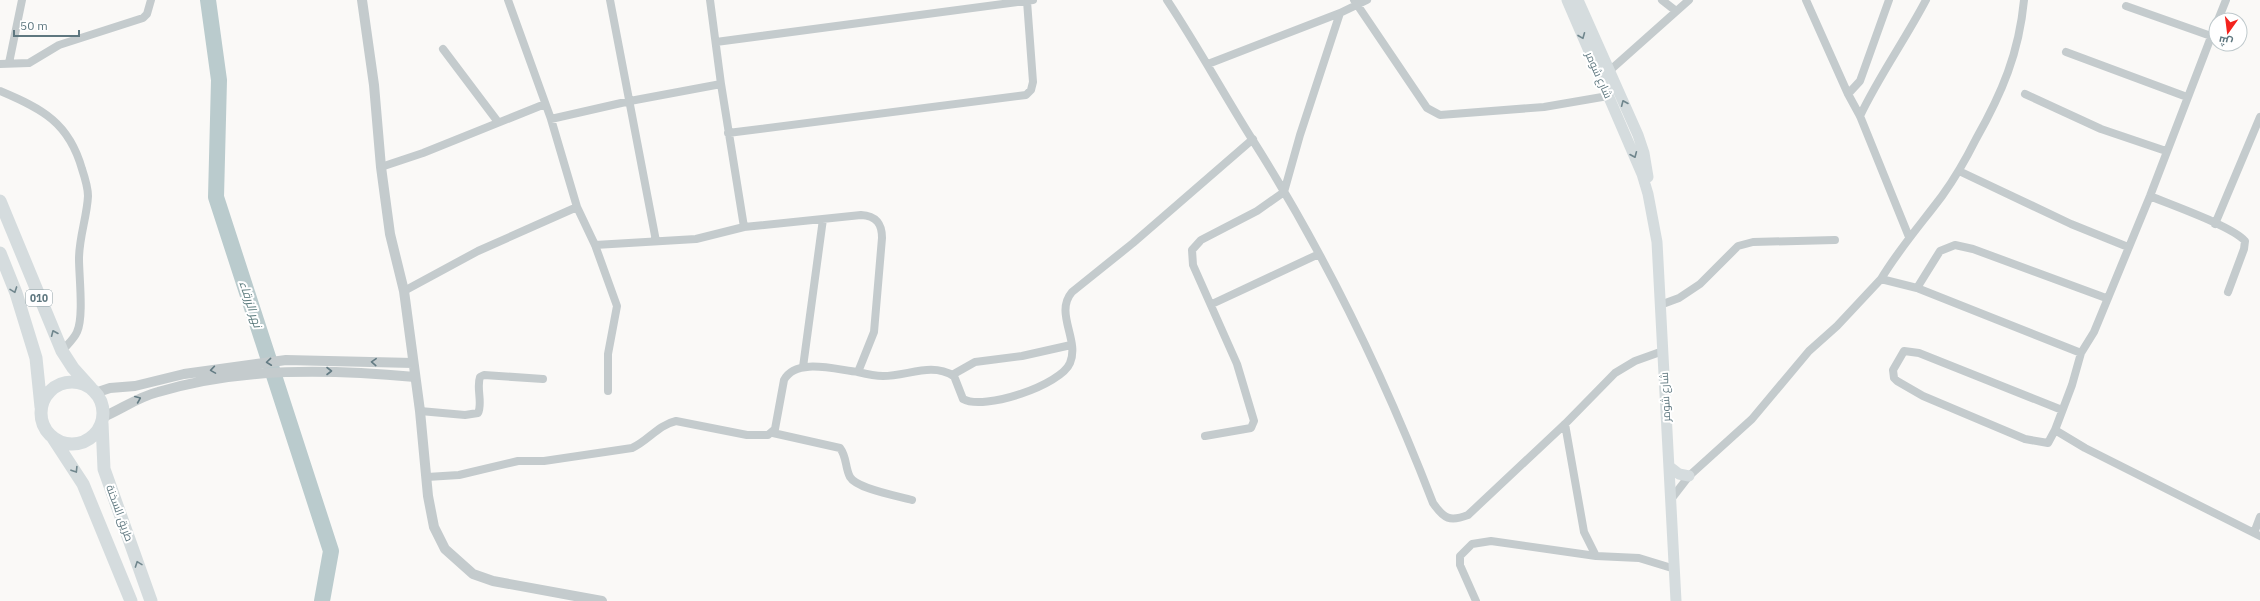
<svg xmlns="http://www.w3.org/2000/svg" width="2260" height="601" viewBox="0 0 2260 601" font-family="'IBM Plex Sans',Cairo,sans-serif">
	<rect width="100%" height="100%" fill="#faf9f7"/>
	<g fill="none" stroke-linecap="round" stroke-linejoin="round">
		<path stroke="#bacbcd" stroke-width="16" d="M208 0 219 80 216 197 331 551 322 601"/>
		<path stroke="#c4cbcd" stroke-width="8" d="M508 0 551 119 630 101 721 84 710 0
			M610 0 656 241
			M1167 0C1197 45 1223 93 1252 139 1325 254 1384 376 1433 503 1444 519 1450 522 1468 515L1565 424 1615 373 1635 361 1663 351
			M1354 0 1427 108 1440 115 1544 107 1608 96
			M1662 0 1676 11
			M1806 0 1848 94 1860 116 1909 237
			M2126 6 2211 36
			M2218 20 2226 0
			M716 42 1033 0
			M443 49 498 122
			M2066 52 2187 97
			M9 63 22 0
			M0 64 29 63 59 45 143 18 147 14 151 0
			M1208 64 1340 13 1367 0
			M1607 73 1689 0
			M0 91C43 109 69 123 82 169 85 178 88 187 88 196 87 217 79 237 79 259 79 277 84 317 77 332 74 339 67 345 62 351
			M1848 94 1860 81 1889 0
			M2025 94 2101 129 2166 151
			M1860 116C1879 76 1905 40 1926 0
			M551 119 577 207 595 245 617 306 608 354V391
			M728 133 1026 95 1031 90 1033 82 1027 1
			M381 167 423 153 545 104
			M1959 171 2071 224 2128 247
			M2150 196C2171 205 2232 226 2245 241L2244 249 2228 292
			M2215 224 2260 117
			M595 245 696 239 744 227 721 84
			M1881 279C1899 249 1921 224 1942 196 1955 178 1966 159 1976 139 2002 93 2019 53 2024 0
			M1917 288 1940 251 1955 245 1973 249 2106 298
			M404 291 478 251 577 207
			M1212 304 1319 254
			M1660 305 1679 298 1700 284 1738 246 1753 242 1835 240
			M2081 353 2072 385 2055 430 2085 448 2260 536
			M803 367 823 219
			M858 372C866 374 875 376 883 376 908 376 931 362 954 376L963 399C984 411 1061 385 1070 363 1080 340 1054 313 1072 292L1133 243 1253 139
			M952 375 975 362 1022 356 1071 345
			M420 411 465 415 478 413C483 403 476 388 480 377L484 375 543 379
			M1565 424 1584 532 1596 556 1639 558 1675 569
			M2055 430 2048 443 2025 439 1923 396 1897 381 1894 378 1893 370 1904 351 1919 353 2062 410
			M773 433 840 448C847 457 845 468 850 477 857 489 898 496 912 500
			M1205 436 1251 428 1254 421 1237 364 1193 265 1192 250 1201 240 1257 211 1284 192 1300 135 1340 13
			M427 477 459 475 518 461H544L632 448C648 441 658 425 676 421L747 435H768L775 429 784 380C796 357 837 370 858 372L874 332 882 238C882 224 877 216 861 215L744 227
			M1672 498 1689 476 1752 419 1809 351 1837 326 1881 279 1917 288 2081 353 2094 332 2150 196 2216 24
			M2254 533 2260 517
			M1476 601 1460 565V556L1472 544 1491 541 1596 556"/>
		<path stroke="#c4cbcd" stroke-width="10" d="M362 0 374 85 381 167 390 234 404 291 420 411 428 496 434 527 445 549 473 574 493 581 602 601
			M95 393 110 388 135 386 184 374 286 360 413 363
			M103 417C122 409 138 397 158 392 241 367 330 369 415 377"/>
		<path stroke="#d5dcde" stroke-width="11" d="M1567 0 1642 174 1648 194 1657 242 1676 601
			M1578 0 1638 135 1644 153 1648 177
			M1670 467 1679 474 1689 476"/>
		<path stroke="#d5dcde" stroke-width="13" d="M0 201 62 351 73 368 91 388
			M0 253 16 293 36 358 41 407
			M41 413a31 31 0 1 1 62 0a31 31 0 1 1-62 0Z
			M102 423 104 469 151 601
			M53 438 83 484 131 601"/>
	</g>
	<defs><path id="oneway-chevron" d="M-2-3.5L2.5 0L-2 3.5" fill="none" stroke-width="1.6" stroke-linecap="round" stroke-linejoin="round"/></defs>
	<g stroke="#70868d">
		<use href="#oneway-chevron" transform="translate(1582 36) rotate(68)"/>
		<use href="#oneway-chevron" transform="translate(1624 103) rotate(-113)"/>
		<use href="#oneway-chevron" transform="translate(1634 155) rotate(67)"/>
		<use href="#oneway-chevron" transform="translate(14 290) rotate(70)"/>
		<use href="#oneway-chevron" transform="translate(54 333) rotate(-113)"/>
		<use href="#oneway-chevron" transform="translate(75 470) rotate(58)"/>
		<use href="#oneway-chevron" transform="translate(138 564) rotate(-110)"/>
	</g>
	<g stroke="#637b83">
		<use href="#oneway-chevron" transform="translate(269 362) rotate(174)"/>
		<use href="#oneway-chevron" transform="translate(374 362) rotate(-177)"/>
		<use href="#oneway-chevron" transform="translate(213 370) rotate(171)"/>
		<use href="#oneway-chevron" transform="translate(329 371)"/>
		<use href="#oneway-chevron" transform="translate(138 399) rotate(-23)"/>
	</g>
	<g text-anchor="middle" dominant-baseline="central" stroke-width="4" stroke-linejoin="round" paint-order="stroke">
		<rect fill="#fff" stroke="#8ea0a5" stroke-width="1" x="26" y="290" width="26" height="16" rx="3"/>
		<g font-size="10" font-weight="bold" fill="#5e777f">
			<text x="39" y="298">010</text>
		</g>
		<g font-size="11" fill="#5e777f" stroke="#fff">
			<text transform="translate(1599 75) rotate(66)">شارع شومر</text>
			<text transform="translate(1665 397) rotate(-93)">شارع شومر</text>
			<text transform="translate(120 513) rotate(70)">طريق السخنة</text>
		</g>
		<g font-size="12" font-style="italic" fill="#5d7c7e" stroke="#fff">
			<text transform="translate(251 304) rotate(72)">نهر الزرقاء</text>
		</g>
	</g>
	<g transform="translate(2228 32) rotate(194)"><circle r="19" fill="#ffffff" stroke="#bfc9cc"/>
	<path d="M0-3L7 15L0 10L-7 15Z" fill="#f3231d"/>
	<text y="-6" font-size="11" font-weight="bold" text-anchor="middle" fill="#5e777f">ش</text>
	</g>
	<path d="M14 30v6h65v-6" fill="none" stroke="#5e777f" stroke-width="2"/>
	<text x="20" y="30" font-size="12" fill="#5e777f" stroke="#ffffff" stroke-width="3" paint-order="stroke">50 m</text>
</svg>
